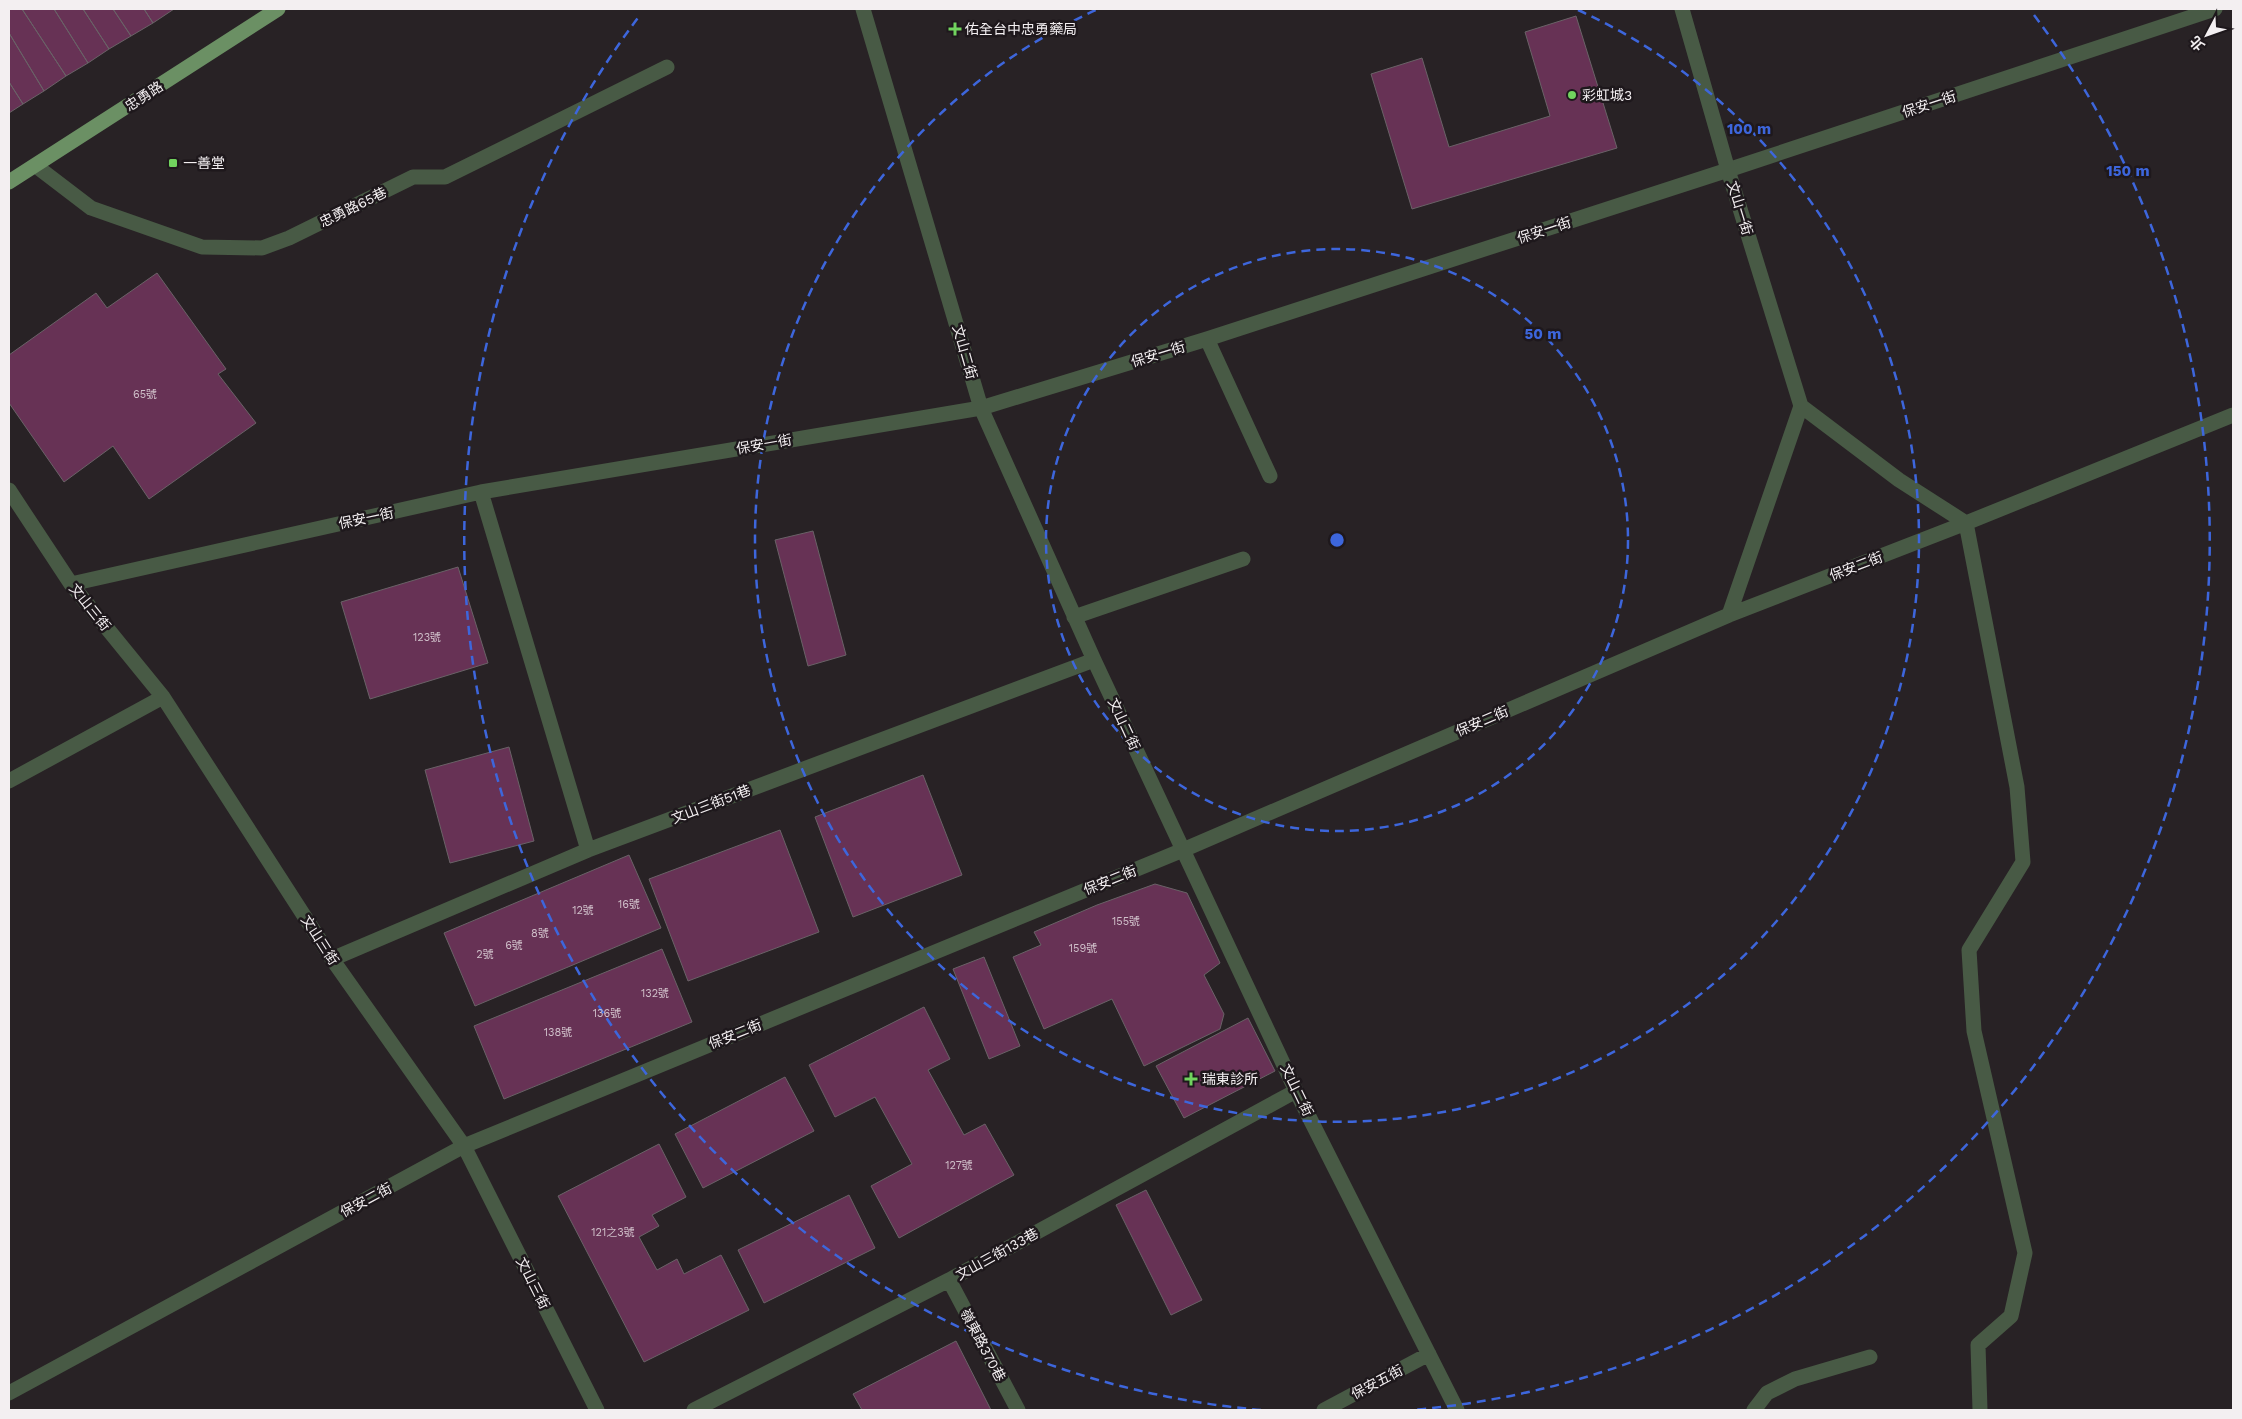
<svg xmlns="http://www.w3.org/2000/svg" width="2242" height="1419" viewBox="0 0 2242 1419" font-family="'Work Sans','Noto Sans TC',sans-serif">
	<rect width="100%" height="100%" fill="#282225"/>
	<path fill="#673255" stroke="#6a6267" d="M9 9H22L66 76 44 91 9 33Z
		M22 9H54L88 63 66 76Z
		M54 9H83L109 49 88 63Z
		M83 9H113L131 36 109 49Z
		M113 9H144L153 23 131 36Z
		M144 9H174L153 23Z
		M1576 16 1617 148 1412 209 1371 74 1422 58 1449 147 1550 116 1525 32Z
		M9 33 44 91 23 104 9 82Z
		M9 82 23 104 9 113Z
		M157 273 226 369 218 374 256 423 149 499 113 446 64 482 9 403V355L96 293 107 308Z
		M813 531 846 655 808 666 775 540Z
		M458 567 488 663 370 699 341 602Z
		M509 747 534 841 450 863 425 770Z
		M923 775 962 875 853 917 815 817Z
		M780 830 819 932 688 981 649 879Z
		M629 855 661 928 475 1006 444 933Z
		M1155 884 1187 893 1220 963 1204 975 1224 1014 1220 1029 1144 1066 1112 999 1044 1029 1013 957 1041 945 1034 932 1097 905Z
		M662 949 692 1022 504 1099 474 1026Z
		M984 957 1020 1046 989 1059 953 969Z
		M924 1007 950 1059 928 1070 964 1135 985 1124 1014 1175 899 1238 871 1186 912 1164 875 1097 835 1117 809 1065Z
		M1248 1018 1275 1071 1184 1118 1156 1066Z
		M785 1077 814 1131 703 1188 675 1134Z
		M659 1144 686 1197 652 1215 659 1226 639 1237 657 1270 677 1259 684 1274 721 1255 749 1310 644 1362 558 1196Z
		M1146 1190 1202 1300 1171 1315 1116 1205Z
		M849 1195 875 1248 764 1303 738 1250Z
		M956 1341 991 1410H862L853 1394Z"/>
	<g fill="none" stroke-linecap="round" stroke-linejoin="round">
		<path stroke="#485a45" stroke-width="15" d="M863 9 981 408 1094 660 1296 1091 1457 1410
			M1682 9 1728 170 1801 406
			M36 166 91 208 202 247 262 248 289 238 413 177H445L667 67
			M1207 339 1270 476
			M1801 406 1899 480 1966 523 2017 787 2023 862 1969 950 1974 1031 2025 1253 2011 1316 1978 1345 1980 1410
			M9 490 71 584 163 697 332 959 464 1146 597 1410
			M481 492 588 850
			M71 584 481 492 981 408 1207 339 1728 170 2215 9
			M1729 615 1801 406
			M1074 617 1243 559
			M9 781 163 697
			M332 959 588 850 1094 660
			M949 1280 1018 1410
			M9 1393 464 1146 1183 850 1729 615 1966 523 2233 415
			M694 1410 949 1280 1296 1091
			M1324 1410 1429 1354
			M1754 1410 1767 1393 1795 1379 1870 1357"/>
		<path stroke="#6b9064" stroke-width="15" d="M9 182 278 9"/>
	</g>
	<g fill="none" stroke="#3d66dc" stroke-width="2.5" stroke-dasharray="9 6">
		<circle cx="1337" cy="540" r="291"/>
		<path d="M1578 10A582 582 0 1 1 1096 10"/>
		<path d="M1261 1410A873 873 0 0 1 640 15M2034 15A873 873 0 0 1 1413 1410"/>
	</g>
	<g fill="#71d35e" stroke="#1e181c" stroke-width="2">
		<path d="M952.5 21.5h5v5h5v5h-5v5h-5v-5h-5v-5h5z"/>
		<circle cx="1572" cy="95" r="5"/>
		<rect x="168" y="158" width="10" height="10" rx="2.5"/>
		<path d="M1188.5 1071.5h5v5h5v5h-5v5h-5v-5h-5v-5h5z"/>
	</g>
	<g text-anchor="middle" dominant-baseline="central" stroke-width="5" stroke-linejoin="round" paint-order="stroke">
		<g font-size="11" fill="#d0c0ca">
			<text x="145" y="394">65號</text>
			<text x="427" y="637">123號</text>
			<text x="629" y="904">16號</text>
			<text x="583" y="910">12號</text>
			<text x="1126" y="921">155號</text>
			<text x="540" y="933">8號</text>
			<text x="514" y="945">6號</text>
			<text x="1083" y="948">159號</text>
			<text x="485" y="954">2號</text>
			<text x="655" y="993">132號</text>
			<text x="607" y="1013">136號</text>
			<text x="558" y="1032">138號</text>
			<text x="959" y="1165">127號</text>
			<text x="613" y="1232">121之3號</text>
		</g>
		<g font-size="14" fill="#f3eff1" stroke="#1e181c" text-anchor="start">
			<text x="965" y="29">佑全台中忠勇藥局</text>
			<text x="1582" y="95">彩虹城3</text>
			<text x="183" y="163">一善堂</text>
			<text x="1202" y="1079">瑞東診所</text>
		</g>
		<g font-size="14" fill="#f3eff1" stroke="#1e181c">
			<text transform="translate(144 96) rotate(-33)">忠勇路</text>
			<text transform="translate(1929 104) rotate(-18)">保安一街</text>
			<text transform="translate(353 207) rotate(-26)">忠勇路65巷</text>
			<text transform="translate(1740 208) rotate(73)">文山一街</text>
			<text transform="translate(1544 230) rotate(-18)">保安一街</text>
			<text transform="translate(965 352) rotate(74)">文山二街</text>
			<text transform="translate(1158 354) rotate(-17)">保安一街</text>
			<text transform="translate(764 444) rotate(-10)">保安一街</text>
			<text transform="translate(366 518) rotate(-12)">保安一街</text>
			<text transform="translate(1856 566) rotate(-21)">保安二街</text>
			<text transform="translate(90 607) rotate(51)">文山三街</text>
			<text transform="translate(1482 721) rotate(-23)">保安二街</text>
			<text transform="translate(1124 724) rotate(65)">文山二街</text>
			<text transform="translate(711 804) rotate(-21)">文山三街51巷</text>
			<text transform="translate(1110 880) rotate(-22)">保安二街</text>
			<text transform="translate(320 940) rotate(57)">文山三街</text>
			<text transform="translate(735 1034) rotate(-22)">保安二街</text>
			<text transform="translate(1297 1090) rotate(64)">文山二街</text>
			<text transform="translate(366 1200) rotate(-28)">保安二街</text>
			<text transform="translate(997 1254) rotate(-29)">文山三街133巷</text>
			<text transform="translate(533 1283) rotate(63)">文山三街</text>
			<text transform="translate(983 1345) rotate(62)">嶺東路370巷</text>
			<text transform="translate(1377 1382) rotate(-28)">保安五街</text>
		</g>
	</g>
	<circle cx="1337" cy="540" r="8" fill="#3d66dc" stroke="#1e181c" stroke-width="2.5"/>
	<g font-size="15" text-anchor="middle" font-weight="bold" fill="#3d66dc" stroke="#1e181c" stroke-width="5" stroke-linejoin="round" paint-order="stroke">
		<text x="1749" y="134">100 m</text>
		<text x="2128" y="176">150 m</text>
		<text x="1543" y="339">50 m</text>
	</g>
	<rect width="2242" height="1419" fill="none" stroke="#f3eff1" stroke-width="20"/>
	<g transform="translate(2207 35) rotate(229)" stroke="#1e181c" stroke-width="4" paint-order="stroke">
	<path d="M0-4L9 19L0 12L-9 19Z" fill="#f3eff1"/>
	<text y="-8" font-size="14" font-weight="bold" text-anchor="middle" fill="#f3eff1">北</text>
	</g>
</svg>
